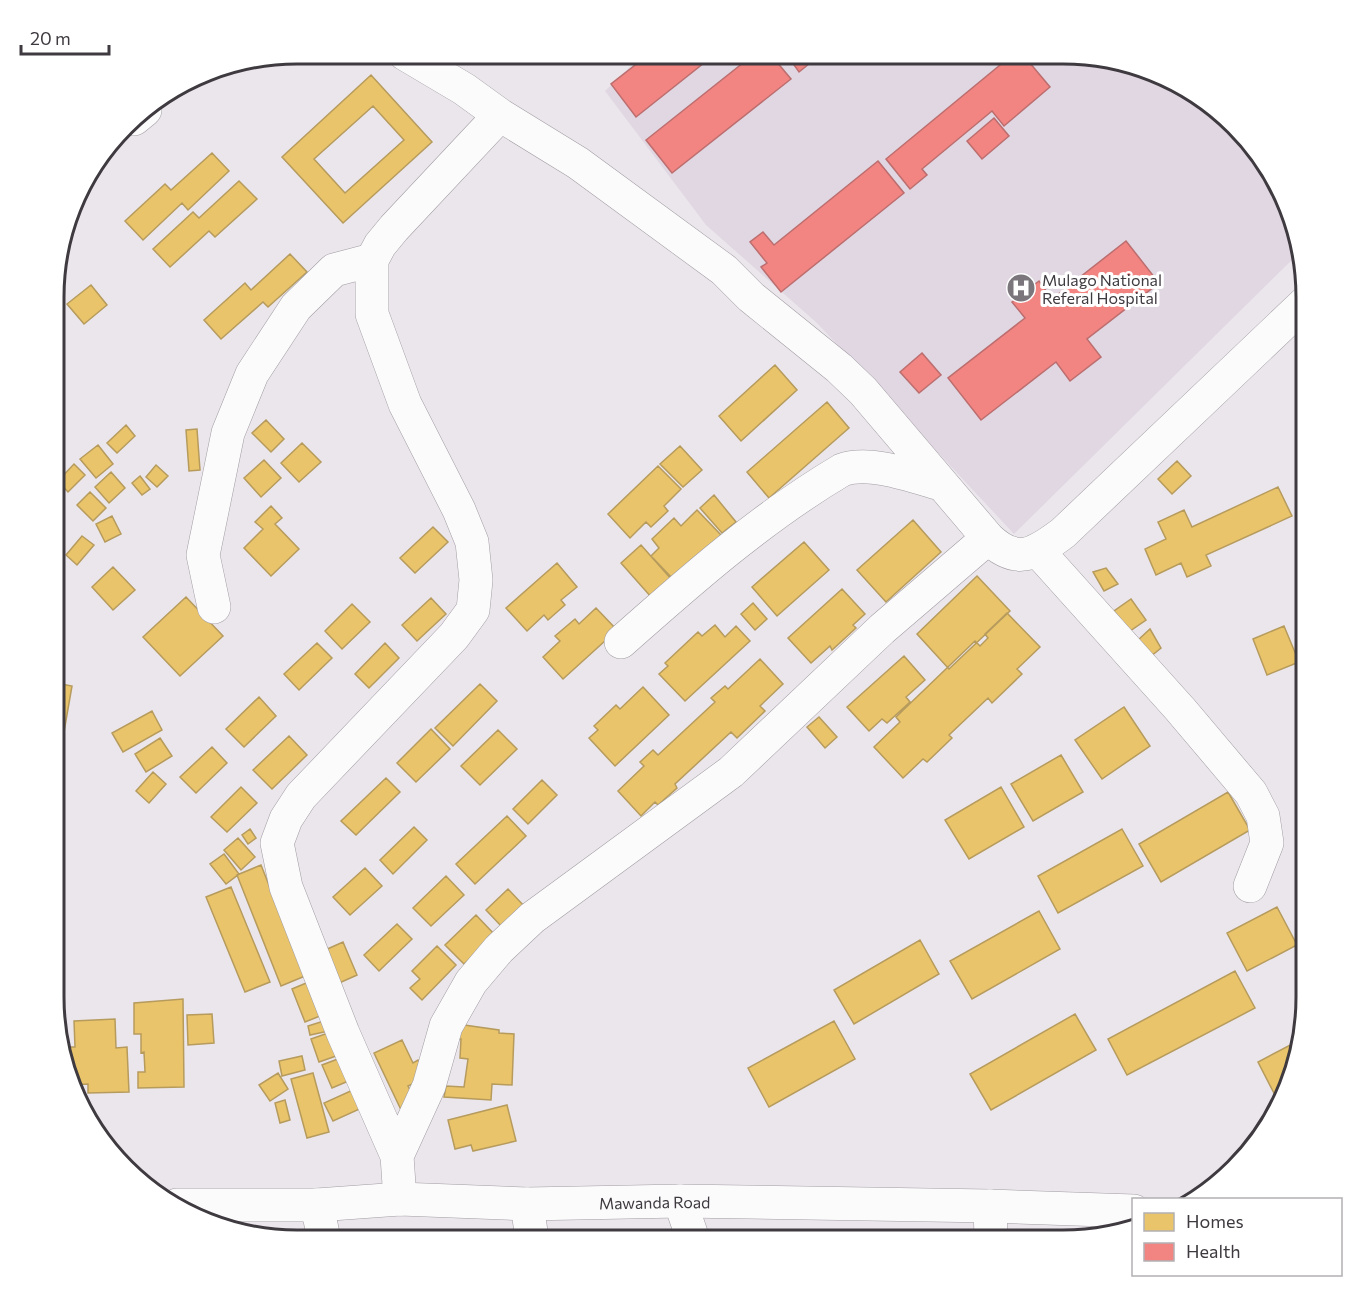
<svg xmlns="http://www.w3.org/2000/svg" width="1360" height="1294" viewBox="0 0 1360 1294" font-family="Commissioner,sans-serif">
	<rect width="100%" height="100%" fill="#ebe6ec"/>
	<path fill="#e0d7e3" d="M642 55 1094 56 1184 86 1255 149 1293 219 1300 252 1014 534 817 323 706 225 605 91Z"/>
	<path fill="#e9c46a" stroke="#b69b5d" stroke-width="1.5" fill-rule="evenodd" d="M371 75 432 142 343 223 282 157ZM373 106 404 140 345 193 314 159Z
		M212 153 229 171 188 210 182 203 143 240 125 221 165 184 171 190Z
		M239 181 257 199 215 237 209 231 170 267 153 249 193 212 199 218Z
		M290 254 307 272 268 307 263 302 221 339 204 320 245 283 251 290Z
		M91 285 107 305 84 324 67 304Z
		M775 365 797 390 741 441 719 416Z
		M827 402 849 428 769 498 747 472Z
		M266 420 284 439 271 452 252 433Z
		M126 425 135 436 117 453 107 443Z
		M197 429 200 470 189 471 186 430Z
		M302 443 321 462 299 482 281 463Z
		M98 445 113 464 96 478 80 459Z
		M680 446 702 470 683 487 660 464Z
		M264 460 281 478 261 497 244 478Z
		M1177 461 1191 476 1172 494 1158 479Z
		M74 464 85 475 68 492 58 481Z
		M156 465 168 476 157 487 146 477Z
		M658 466 681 489 664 506 668 511 651 527 646 522 630 538 608 514Z
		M111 472 125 488 109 503 95 487Z
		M140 476 150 489 142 495 132 483Z
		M1278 487 1292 516 1206 555 1211 566 1187 577 1181 563 1156 575 1145 549 1166 539 1158 522 1184 510 1192 527Z
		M90 492 106 508 93 521 77 505Z
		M714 495 736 522 722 533 700 508Z
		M271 506 282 518 275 524 299 549 271 576 244 548 263 529 255 522Z
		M697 510 721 535 674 580 651 556 659 548 652 539 674 518 681 526Z
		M112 516 121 534 105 542 96 524Z
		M913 520 941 552 886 602 857 570Z
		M433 527 448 542 415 573 400 558Z
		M82 536 94 545 77 565 66 555Z
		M804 542 829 570 777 616 752 587Z
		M641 545 672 580 652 598 621 563Z
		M557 563 577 587 561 600 565 605 548 620 544 615 527 631 506 608Z
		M113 567 135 590 113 610 92 587Z
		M1106 568 1118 584 1104 591 1093 572Z
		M977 576 1010 611 949 669 917 634Z
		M842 589 865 614 853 625 856 628 832 650 830 646 811 663 788 638Z
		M186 597 223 636 180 676 143 637Z
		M431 598 446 614 417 641 402 625Z
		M1131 599 1146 620 1130 631 1114 611Z
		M753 603 767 619 755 630 741 614Z
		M352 604 370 622 342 649 325 631Z
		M596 608 617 630 563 679 543 657 560 641 555 636 575 619 579 624Z
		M1007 613 1040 647 1017 669 1022 674 992 703 988 698 949 735 952 738 927 762 923 759 903 778 874 747 900 722 896 717 975 641 980 646 988 638 985 634Z
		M715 625 725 637 736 626 750 641 685 701 659 674 668 666 665 663 698 632 702 636Z
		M1284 626 1299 662 1267 675 1253 639Z
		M1150 629 1161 648 1150 657 1138 640Z
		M317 643 332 658 299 690 284 674Z
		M385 643 399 658 369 688 355 674Z
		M904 656 925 680 906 697 910 702 887 723 882 719 869 731 847 707Z
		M760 659 783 684 760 706 765 711 737 738 731 732 675 784 677 788 658 805 655 802 641 816 618 791 644 766 640 762 653 750 658 755 715 702 711 698 725 686 728 689Z
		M56 683 72 686 64 732 56 731Z
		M480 684 497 701 453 746 435 728Z
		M643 687 669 715 615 766 589 738 598 730 594 726 616 705 620 709Z
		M259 697 276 716 244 747 226 729Z
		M1124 707 1150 746 1102 779 1075 740Z
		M152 711 162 730 123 752 112 733Z
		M819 717 837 737 825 748 807 727Z
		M431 729 450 749 416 782 397 763Z
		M498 730 517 749 480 785 461 766Z
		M56 736 64 738 59 762H56Z
		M289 736 307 755 272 789 253 770Z
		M160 738 172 756 146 772 135 754Z
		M212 747 227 763 196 793 180 777Z
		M1061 755 1083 792 1033 821 1011 784Z
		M153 772 166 784 149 803 136 791Z
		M386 778 400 792 356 835 341 821Z
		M542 780 557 795 528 824 513 809Z
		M241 787 257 803 227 832 211 817Z
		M1001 787 1024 827 969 859 945 820Z
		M1228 792 1250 830 1161 882 1139 844Z
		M507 816 526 836 475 884 456 864Z
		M414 827 427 840 393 874 380 860Z
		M250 829 256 838 248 844 242 835Z
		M1122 829 1143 866 1058 913 1038 876Z
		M238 838 255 857 241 870 224 850Z
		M224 854 239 874 226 884 210 864Z
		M261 865 305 976 281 986 237 875Z
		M365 868 382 886 350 915 333 897Z
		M446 876 464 895 431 926 413 908Z
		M231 887 270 982 245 992 206 897Z
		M508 889 525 907 503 928 486 910Z
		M1277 907 1297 945 1247 971 1227 933Z
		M1039 911 1060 949 972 999 950 961Z
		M476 915 495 935 464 964 445 945Z
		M397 924 412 939 379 971 364 955Z
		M920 940 939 974 854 1024 834 990Z
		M343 942 357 975 337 984 323 951Z
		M437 946 456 965 422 1000 410 988 420 979 412 971Z
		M1235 971 1255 1008 1127 1075 1108 1039Z
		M311 981 325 1014 305 1022 292 989Z
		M183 999 184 1087 138 1088V1072H145L144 1052 141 1053V1034H134V1003Z
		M212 1014 214 1043 188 1045 187 1015Z
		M1075 1014 1096 1050 991 1110 970 1074Z
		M115 1019 116 1048 127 1047 129 1092 88 1093V1084L71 1085 68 1068 67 1047H75L74 1021Z
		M327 1020 329 1031 310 1035 308 1026Z
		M834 1021 855 1059 769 1107 748 1068Z
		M457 1024 499 1030V1033L514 1034 512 1085 492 1084 491 1100 444 1097 446 1086 464 1087 468 1059 460 1058 461 1039H455Z
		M331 1032 339 1055 319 1062 311 1039Z
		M402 1040 413 1063 418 1060 427 1078 408 1086 418 1106 403 1114 374 1053Z
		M1298 1041 1282 1098 1278 1101 1258 1062Z
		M302 1056 305 1070 282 1076 279 1061Z
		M343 1057 353 1079 332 1088 322 1065Z
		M278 1073 288 1089 270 1101 259 1085Z
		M313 1073 329 1132 307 1138 291 1079Z
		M355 1089 364 1107 333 1121 324 1103Z
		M285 1100 290 1120 280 1123 275 1103Z
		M507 1105 516 1141 473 1151 471 1145 455 1149 448 1120Z"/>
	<path fill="#f28482" stroke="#bc6e6e" stroke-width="1.5" d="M648 55H714L636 117 611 84Z
		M753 55H771L791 79 672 173 646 140Z
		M787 55H820L799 72Z
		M1011 56H1024L1050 87 1004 126 992 111 922 169 927 175 910 189 886 159Z
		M994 118 1009 136 982 159 967 141Z
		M878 161 904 193 781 292 761 267 767 263 750 242 763 232 774 245Z
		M1126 241 1159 283 1087 339 1101 357 1070 381 1056 362 981 420 948 378 1025 318 1012 302 1039 281 1052 299Z
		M922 353 941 375 919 393 900 372Z"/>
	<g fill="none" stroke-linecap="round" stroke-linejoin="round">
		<g stroke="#a19da2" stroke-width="34">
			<path id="street" d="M405 54 464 89 500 115 578 163 724 270 751 297 839 368 863 391 988 538C1017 566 1035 554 1063 533L1305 303
				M134 119 145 110
				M1038 551 1180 709 1251 793 1263 816 1267 843 1250 886
				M214 607 203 555 228 433 252 374 296 307 334 270 372 260
				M621 642C691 580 761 518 842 470 870 460 912 476 940 484
				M397 1156 343 1033 286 887 277 843 286 819 301 796 454 636 473 610 476 580 472 542 459 510 405 404 372 314V260L380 245 394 228 500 115
				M400 1199 397 1156 429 1086 446 1026 471 982 499 949 532 918 731 772 882 629 988 538
				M680 1201 693 1239
				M527 1204 532 1239
				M317 1205 324 1239
				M990 1206 991 1239"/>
		</g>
		<g stroke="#a19da2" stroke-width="34">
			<g id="secondary">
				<path id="s1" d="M177 1205H317L400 1199 527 1204 680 1201 990 1206 1134 1211"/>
			</g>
		</g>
		<use href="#street" stroke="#fcfbfc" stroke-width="33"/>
		<use href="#secondary" stroke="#fcfbfc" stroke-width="33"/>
	</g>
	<defs>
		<g id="hospital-disc" transform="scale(1.5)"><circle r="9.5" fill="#7b767c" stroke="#fff"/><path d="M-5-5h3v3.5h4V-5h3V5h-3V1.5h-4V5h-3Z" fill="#fff"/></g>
	</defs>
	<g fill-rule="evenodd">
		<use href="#hospital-disc" x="1021" y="288"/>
	</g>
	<g text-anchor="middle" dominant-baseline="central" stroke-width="6" stroke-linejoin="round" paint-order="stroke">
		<g font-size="16" fill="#3e3a3f" stroke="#fff" text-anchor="start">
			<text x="1042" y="279">Mulago National<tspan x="1042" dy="18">Referal Hospital</tspan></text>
		</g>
		<g font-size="16" fill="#3e3a3f" stroke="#fff">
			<text stroke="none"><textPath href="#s1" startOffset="478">Mawanda Road</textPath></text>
		</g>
	</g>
	<path d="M0 0H1360V1294H0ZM297 64H1063A233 233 0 0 1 1296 297V997A233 233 0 0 1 1063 1230H297A233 233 0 0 1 64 997V297A233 233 0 0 1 297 64Z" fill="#fff" fill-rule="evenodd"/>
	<path fill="none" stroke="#3e3a3f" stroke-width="3" d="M297 64H1063A233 233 0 0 1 1296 297V997A233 233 0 0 1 1063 1230H297A233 233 0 0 1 64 997V297A233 233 0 0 1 297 64Z"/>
	<rect x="1132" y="1198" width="210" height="78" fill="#ffffff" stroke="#b2b0b2" stroke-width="1.5"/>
	<rect x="1144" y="1213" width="30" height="18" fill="#e9c46a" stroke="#b2b0b2" stroke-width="1.5"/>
	<text x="1186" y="1228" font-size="18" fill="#3e3a3f">Homes</text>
	<rect x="1144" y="1243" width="30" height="18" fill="#f28482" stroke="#b2b0b2" stroke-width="1.5"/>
	<text x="1186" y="1258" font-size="18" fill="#3e3a3f">Health</text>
	<path d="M21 45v9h88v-9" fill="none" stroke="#3e3a3f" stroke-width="3"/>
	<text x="30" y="45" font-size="18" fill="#3e3a3f" stroke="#ffffff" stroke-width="4.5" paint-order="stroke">20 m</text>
</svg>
